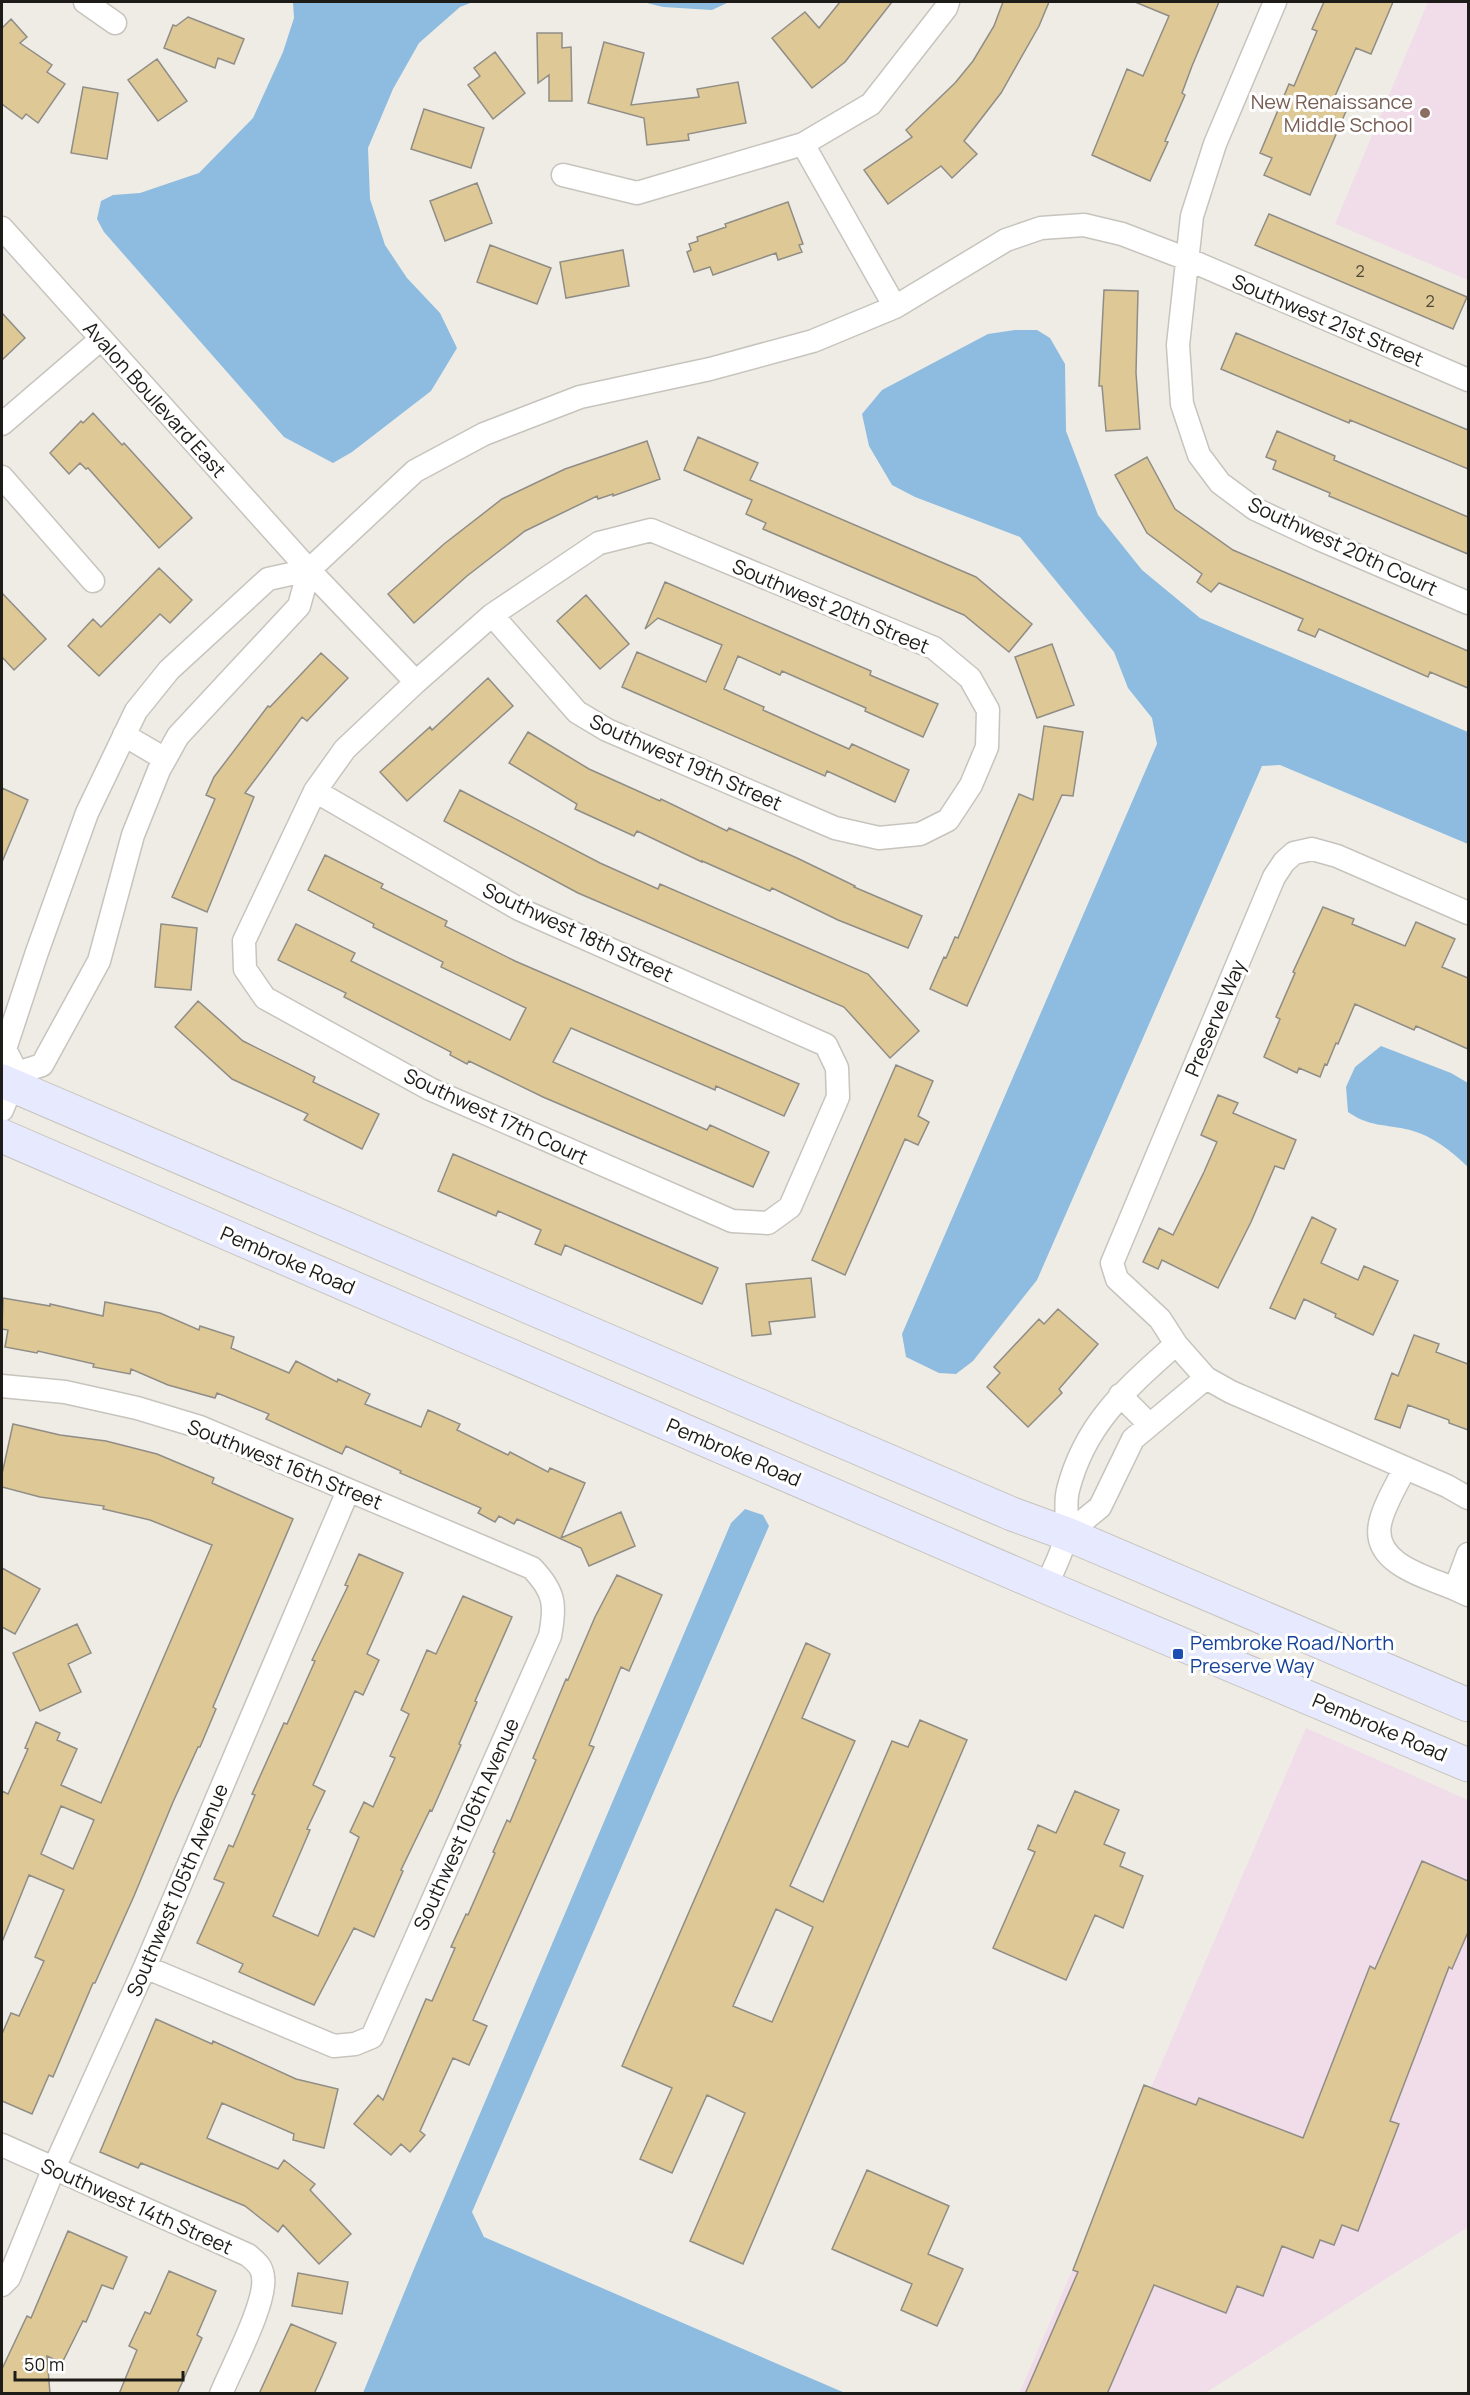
<svg xmlns="http://www.w3.org/2000/svg" width="1470" height="2395" viewBox="0 0 1470 2395" font-family="Manrope,sans-serif">
	<rect width="100%" height="100%" fill="#efece5"/>
	<path fill="#f1dcea" d="M1428 2H1468V280L1335 224Z
		M1306 1728 1468 1800V2227L1205 2393 1019 2394Z"/>
	<path fill="#8dbce0" d="M293 2H473L460 7 419 43 393 89 368 148 370 199 385 245 407 278 440 313 457 348 431 391 352 452 333 463 284 437 104 232 97 219 101 201 113 195 140 193 199 173 253 118 283 52 294 18Z
		M643 2H729L712 10 663 7Z
		M1015 330H1037L1050 338 1065 364 1066 431 1098 515 1142 570 1200 618 1468 732V844L1280 765 1262 766 1037 1280 973 1361 956 1374 939 1373 906 1357 902 1334 1157 744 1152 718 1128 688 1114 652 1020 537 915 497 892 485 869 446 862 414 882 390 988 334Z
		M1381 1046 1451 1073 1468 1083V1167C1451 1151 1433 1136 1410 1130 1385 1124 1369 1127 1348 1112L1346 1087 1355 1067Z
		M745 1509 763 1515 769 1526 472 2212 484 2237 845 2393H363L416 2264 731 1523Z"/>
	<path fill="#dec895" stroke="#908d87" stroke-width="1.5" fill-rule="evenodd" d="M840 2H892L845 62 812 88 772 38 805 12 819 28Z
		M1003 2H1049L1039 26 1001 93 964 141 977 154 952 178 941 166 888 204 864 170 912 137 906 130 955 83 973 61 994 26Z
		M1135 2H1219L1192 66 1182 93 1185 95 1165 141 1168 142 1150 181 1092 155 1127 69 1143 76 1169 16Z
		M1324 2H1393L1371 54 1356 48 1332 103 1347 109 1310 195 1264 175 1272 158 1260 153 1289 84 1294 86 1317 31 1312 29Z
		M188 17 244 39 234 64 218 58 215 68 164 48 173 25 176 26Z
		M11 19 27 37 20 43 52 65 47 72 65 84 38 123 26 114 22 119 2 104V28Z
		M537 33H562V48L571 47 572 101H549V75L538 83Z
		M604 42 644 53 631 105 699 97 697 89 738 82 746 123 688 134 689 140 647 145 644 118 588 103Z
		M495 52 525 93 493 119 468 85 480 76 474 68Z
		M157 59 187 101 158 121 128 80Z
		M83 87 118 93 107 159 71 153Z
		M424 109 484 128 471 168 411 149Z
		M477 183 492 223 445 241 430 201Z
		M788 202 803 244 799 245 802 252 778 260 776 253 713 275 710 267 694 272 687 252 691 250 689 244 698 241 697 237 726 227 725 224Z
		M1269 214 1467 297 1453 329 1255 245Z
		M490 245 551 268 537 304 477 282Z
		M623 250 629 286 566 298 560 262Z
		M1104 290 1138 291 1136 373 1140 429 1106 431 1102 386H1099Z
		M2 313 25 338 2 360Z
		M1236 333 1468 430V469L1350 420 1349 423 1221 369Z
		M93 413 122 445 124 443 192 518 159 548 88 468 86 469 80 463 69 474 50 453 81 421 83 423Z
		M1277 431 1335 456 1334 460 1468 517V554L1329 496 1330 493 1273 469 1276 461 1266 457Z
		M698 437 758 463 750 480 976 577 1032 624 1009 652 964 615 763 529 766 523 746 514 752 500 684 470Z
		M647 441 660 479 613 496V494L598 499 597 496 525 531 467 576 414 623 388 594 444 544 502 499 565 469Z
		M1147 457 1175 509 1233 550 1468 651V688L1430 672 1428 677 1319 629 1315 637 1298 630 1303 619 1219 583 1211 592 1197 582 1202 574 1147 533 1115 475Z
		M159 568 192 600 170 623 160 614 99 676 68 646 93 619 101 627Z
		M665 582 871 671 870 675 938 704 923 737 865 711 866 708 782 671 780 675 738 656 724 689 764 707 763 710 849 749 852 744 909 770 895 802 827 771 825 776 622 687 637 652 706 682 722 645 658 618 645 629Z
		M2 593 46 639 14 670 2 657Z
		M586 595 629 644 600 669 557 621Z
		M1052 644 1074 705 1037 718 1015 657Z
		M321 653 348 678 307 721 302 717 245 793 254 797 207 912 172 897 215 799 206 795 214 777 268 706 270 707Z
		M488 678 513 706 407 801 380 772 430 727 432 730Z
		M1044 726 1083 732 1073 796 1062 795 967 1006 930 989 944 957 946 958 955 937 958 938 1019 794 1033 800Z
		M528 732 589 769 660 801 661 799 727 831 729 828 797 858 855 886 854 887 922 916 908 948 838 920 772 888 770 891 702 861V862L637 831 634 836 575 809 577 804 509 763Z
		M2 788 28 800 2 862Z
		M460 790 600 863 658 889 660 884 868 974 919 1031 890 1058 844 1007 578 893 444 821Z
		M325 855 383 884 381 888 447 921 445 926 515 961 799 1084 784 1116 716 1086 715 1090 571 1028 553 1062 707 1130 710 1125 769 1152 753 1187 543 1097 469 1061 467 1064 450 1055 451 1052 344 997 346 993 278 960 296 924 355 953 351 961 510 1040 526 1008 441 967 443 962 373 927 374 924 308 890Z
		M1323 907 1354 919 1352 924 1405 946 1416 922 1455 939 1442 967 1468 978V1049L1416 1026 1414 1030 1355 1004 1338 1044 1336 1043 1327 1065 1325 1064 1320 1077 1299 1068 1297 1073 1264 1057 1280 1019 1276 1017 1295 973 1293 972Z
		M161 924 197 928 191 990 155 987Z
		M198 1001 243 1041 315 1077 313 1082 379 1114 362 1149 304 1120 308 1114 232 1079 175 1027Z
		M896 1065 933 1081 918 1116 929 1122 918 1145 905 1139 845 1275 812 1260Z
		M1218 1095 1238 1103 1233 1113 1296 1140 1284 1169 1275 1166 1251 1222 1218 1288 1162 1260 1158 1269 1143 1262 1159 1228 1173 1235 1204 1172 1217 1142 1201 1135Z
		M453 1154 718 1268 702 1304 565 1245 561 1255 535 1244 541 1230 498 1211 496 1216 438 1191Z
		M1312 1217 1336 1229 1321 1263 1358 1280 1364 1266 1398 1281 1373 1335 1335 1317 1336 1314 1304 1299 1295 1319 1270 1308Z
		M811 1278 815 1317 769 1322 771 1334 752 1336 746 1284Z
		M3 1298 50 1306V1304L103 1316 105 1302 160 1313 199 1330 200 1326 234 1337 231 1348 289 1373 296 1361 337 1382 338 1379 370 1394 365 1404 421 1427 428 1410 460 1424 457 1430 508 1455 510 1452 548 1472 550 1468 585 1483 561 1538 621 1512 635 1546 589 1566 581 1548 517 1519 514 1524 499 1516 495 1522 478 1513 481 1508 400 1473 401 1471 346 1446 342 1454 266 1419 269 1414 217 1393 215 1398 168 1385 131 1369 130 1374 93 1367 94 1364 38 1351 37 1353 5 1347 8 1330 2 1329Z
		M1058 1309 1098 1344 1059 1389 1062 1393 1028 1427 987 1387 1000 1373 994 1367 1039 1319 1044 1324Z
		M1414 1335 1439 1344 1436 1352 1468 1364V1430L1449 1423V1420L1408 1405 1400 1428 1375 1419 1392 1373 1398 1376Z
		M13 1424 60 1435 106 1441 157 1454 214 1478 212 1483 293 1519 213 1707 216 1709 200 1747H198L173 1802 134 1896 95 1983H93L53 2077 49 2075 32 2114 2 2101V2034L11 2013 19 2016 44 1961 35 1957 64 1890 29 1875 2 1942V1791L8 1794 28 1749 25 1748 36 1722 60 1733 57 1740 77 1749 61 1785 101 1803 212 1545 150 1520 103 1509 104 1506 40 1497 2 1487V1474ZM61 1806 94 1820 73 1869 41 1854Z
		M359 1554 403 1573 367 1654 379 1660 363 1695 355 1691 313 1785 325 1791 307 1829 310 1830 273 1916 318 1936 359 1837 350 1832 364 1802 373 1807 395 1758 390 1756 409 1714 401 1710 427 1650 436 1654 463 1596 512 1617 475 1701 477 1702 459 1744 461 1745 432 1811 430 1810 401 1870 403 1871 374 1937 354 1928 314 2005 239 1972 243 1964 197 1943 224 1883 214 1879 229 1845 233 1847 255 1795 252 1794 284 1723 287 1724 315 1661 312 1660 348 1586 345 1585Z
		M2 1568 40 1589 15 1634 2 1627Z
		M617 1575 662 1595 629 1671 621 1667 589 1745 594 1747 473 2020 487 2026 469 2065 453 2058 420 2131 425 2135 410 2152 401 2144 391 2155 354 2124 378 2095 383 2100 426 1999 432 2001 455 1948 451 1947 466 1914 468 1915 495 1853 493 1852 507 1820 510 1822 536 1760 533 1758 566 1679 568 1680 595 1617Z
		M77 1624 91 1653 68 1664 81 1692 40 1711 13 1653Z
		M806 1643 830 1654 802 1718 855 1741 790 1886 823 1902 892 1741 908 1747 920 1720 967 1740 743 2264 690 2241 745 2113 707 2095 672 2173 640 2159 672 2088 622 2066ZM776 1909 813 1927 772 2022 733 2006Z
		M1075 1791 1119 1810 1104 1844 1125 1853 1120 1866 1143 1876 1123 1928 1095 1915 1066 1980 993 1948 1035 1852 1028 1849 1038 1825 1056 1833Z
		M1422 1861 1468 1881V1932L1452 1969 1449 1967 1390 2121 1399 2124 1358 2231 1342 2225 1334 2245 1320 2240 1313 2258 1282 2246 1263 2296 1237 2286 1226 2313 1154 2285 1107 2394H1025L1078 2272 1073 2270 1144 2085 1196 2105 1199 2098 1303 2138 1370 1966 1375 1969Z
		M156 2019 212 2044 213 2041 296 2079 338 2089 324 2148 293 2140 294 2134 222 2103 207 2138 278 2169 284 2160 315 2184 310 2190 351 2234 319 2264 283 2225 278 2232 245 2206 141 2163 138 2168 100 2152Z
		M867 2170 949 2206 928 2254 963 2269 937 2326 901 2310 912 2284 832 2249Z
		M68 2231 127 2257 113 2289 102 2285 86 2322 83 2321 62 2363 47 2356 50 2394H2V2369L27 2316 31 2318Z
		M169 2271 216 2291 197 2335 202 2338 177 2394H119L137 2350 129 2346 145 2312 150 2314Z
		M298 2273 348 2282 342 2314 292 2306Z
		M291 2324 336 2343 322 2376 314 2394H259Z"/>
	<g fill="none" stroke-linecap="round" stroke-linejoin="round">
		<g stroke="#c7c4be" stroke-width="25">
			<path id="street" d="M85 2 115 23
				M1275 2 1215 144 1192 216 1178 345 1182 404 1199 455 1220 483 1255 509 1319 539 1468 603
				M803 144 895 307
				M563 175 637 193 803 144 871 104 946 8 948 2
				M2 228 309 570 416 682 492 615 599 543 651 530 934 648 970 678 988 710 987 747 971 785 948 820 920 834 879 838 835 828 607 730 577 712 492 615
				M2 424 101 339
				M2 477 93 581
				M124 735 165 759
				M315 791 519 909 826 1045 837 1068 838 1097 790 1207 768 1223 732 1221 430 1089 265 998 245 969 244 941 315 791 345 749 416 682
				M1468 913 1337 856 1312 849 1294 853 1284 862 1274 877 1112 1263 1117 1279 1160 1319 1176 1344 1206 1378 1231 1392 1447 1486 1468 1498
				M17 1073 42 1065 99 961 133 835 159 770 178 736 299 606 309 570
				M2 1110 17 1073 5 1049 37 952 87 813 136 711 169 670 268 579 309 570 415 471 484 434 580 397 710 369 813 341 895 307 1006 240 1041 228 1084 225 1122 234 1187 259 1468 380
				M2 1386 65 1392 137 1408 200 1427 532 1568C555 1592 556 1605 550 1636L372 2037 355 2044 334 2046 145 1967
				M1120 1395 1149 1424
				M1405 1468C1397 1484 1383 1507 1380 1524 1372 1564 1427 1577 1455 1589
				M1067 1534 1100 1507 1133 1439 1206 1378
				M1046 1587C1052 1571 1063 1553 1066 1535 1069 1521 1064 1506 1068 1490 1085 1423 1127 1388 1176 1344
				M1468 1595 1455 1589 1468 1554
				M2 2145 248 2255C256 2262 262 2266 263 2277 267 2302 232 2367 221 2394
				M2 2285 9 2278 54 2168 145 1967 348 1491"/>
		</g>
		<g stroke="#c7c4be" stroke-width="35">
			<path id="secondary" d="M2 1081 1012 1514 1067 1534 1468 1705
				M2 1136 1046 1587 1468 1765"/>
		</g>
		<use href="#street" stroke="#fff" stroke-width="22"/>
		<use href="#secondary" stroke="#e7e9fe" stroke-width="33"/>
	</g>
	<circle fill="#8d6e63" stroke="#fff" stroke-width="2" cx="1425" cy="113" r="6"/>
	<rect fill="#1a4fb4" stroke="#fff" stroke-width="2" x="1172" y="1648" width="12" height="12" rx="3"/>
	<g text-anchor="middle" dominant-baseline="central" stroke-width="6" stroke-linejoin="round" paint-order="stroke">
		<g font-size="16" fill="#4d4738">
			<text x="1360" y="271">2</text>
			<text x="1430" y="301">2</text>
		</g>
		<g font-size="20" fill="#785e54" stroke="#fff" text-anchor="end">
			<text x="1413" y="101">New Renaissance<tspan x="1413" dy="23">Middle School</tspan></text>
		</g>
		<g font-size="20" fill="#1d1c19" stroke="#fff">
			<text transform="translate(1328 320) rotate(23)">Southwest 21st Street</text>
			<text transform="translate(155 399) rotate(48)">Avalon Boulevard East</text>
			<text transform="translate(1343 546) rotate(25)">Southwest 20th Court</text>
			<text transform="translate(831 606) rotate(23)">Southwest 20th Street</text>
			<text transform="translate(686 762) rotate(24)">Southwest 19th Street</text>
			<text transform="translate(578 932) rotate(25)">Southwest 18th Street</text>
			<text transform="translate(1215 1018) rotate(-67)">Preserve Way</text>
			<text transform="translate(496 1116) rotate(25)">Southwest 17th Court</text>
			<text transform="translate(288 1260) rotate(23)">Pembroke Road</text>
			<text transform="translate(734 1452) rotate(23)">Pembroke Road</text>
			<text transform="translate(285 1464) rotate(22)">Southwest 16th Street</text>
			<text transform="translate(1380 1727) rotate(23)">Pembroke Road</text>
			<text transform="translate(466 1824) rotate(-66)">Southwest 106th Avenue</text>
			<text transform="translate(177 1890) rotate(-67)">Southwest 105th Avenue</text>
			<text transform="translate(137 2206) rotate(24)">Southwest 14th Street</text>
		</g>
		<g font-size="20" fill="#164399" stroke="#fff" text-anchor="start">
			<text x="1190" y="1642">Pembroke Road/North<tspan x="1190" dy="23">Preserve Way</tspan></text>
		</g>
	</g>
	<rect width="1470" height="2395" fill="none" stroke="#1d1c19" stroke-width="6"/>
	<path d="M15 2371v9h168v-9" fill="none" stroke="#1d1c19" stroke-width="3"/>
	<text x="24" y="2371" font-size="18" fill="#1d1c19" stroke="#ffffff" stroke-width="4.5" paint-order="stroke">50 m</text>
</svg>
